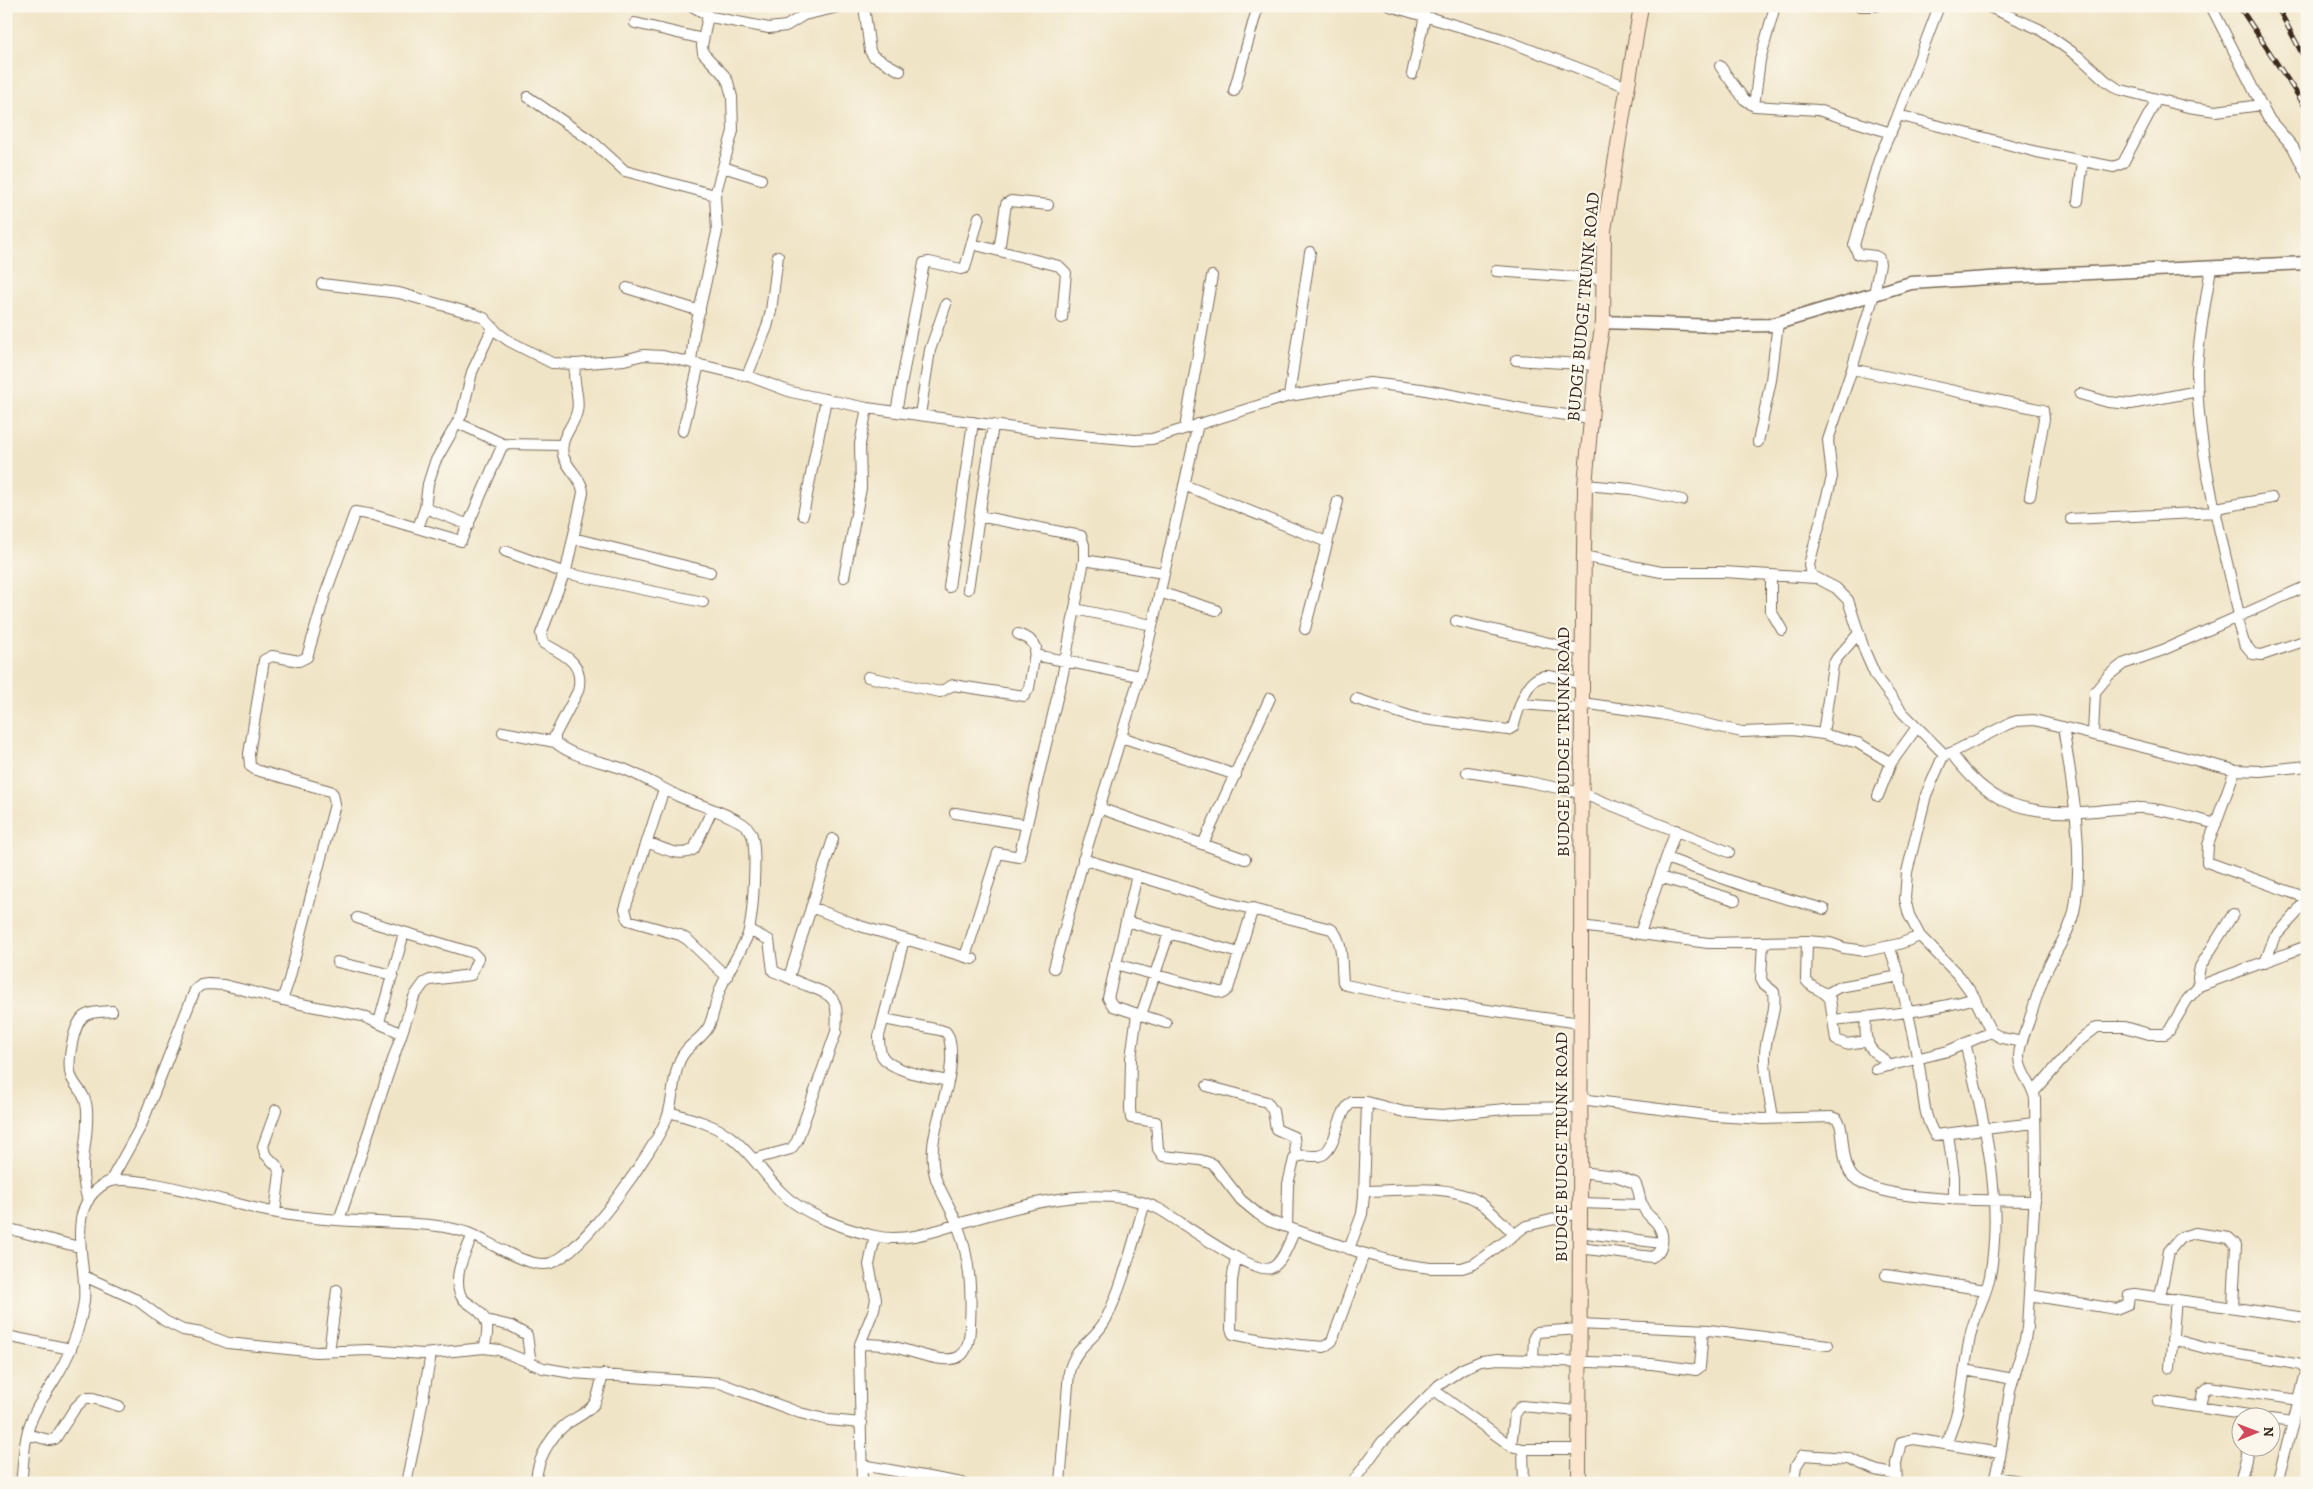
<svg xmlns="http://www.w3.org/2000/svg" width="2313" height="1489" viewBox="0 0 2313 1489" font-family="Alegreya,serif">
	<rect width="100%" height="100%" fill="#fbf7ec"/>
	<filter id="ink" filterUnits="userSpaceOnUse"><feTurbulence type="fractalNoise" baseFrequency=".02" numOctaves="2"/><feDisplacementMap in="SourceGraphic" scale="10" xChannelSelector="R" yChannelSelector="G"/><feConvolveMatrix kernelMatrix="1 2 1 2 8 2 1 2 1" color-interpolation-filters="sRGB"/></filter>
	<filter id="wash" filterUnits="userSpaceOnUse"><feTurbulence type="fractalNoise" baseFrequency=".0096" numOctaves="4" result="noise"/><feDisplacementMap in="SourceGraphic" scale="20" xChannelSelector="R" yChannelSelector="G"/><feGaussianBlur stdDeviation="1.12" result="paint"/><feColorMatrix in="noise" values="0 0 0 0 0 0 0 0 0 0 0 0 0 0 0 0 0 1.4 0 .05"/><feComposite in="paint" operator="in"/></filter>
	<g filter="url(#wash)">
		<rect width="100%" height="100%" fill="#f0e4c6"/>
	</g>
	<g filter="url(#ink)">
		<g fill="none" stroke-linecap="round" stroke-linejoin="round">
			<g stroke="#7a6b59" stroke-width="12">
				<path id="minor" d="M692 6 711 17 769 28 786 26 804 15 843 6
					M864 6 870 51 873 56 900 71
					M1390 6 1502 39 1628 87
					M1860 6H1876
					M1939 6 1896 120 1880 156 1854 245 1858 254 1875 256 1879 258 1880 264 1874 294 1852 369 1828 440 1832 477 1809 565 1811 575 1836 588 1848 600 1865 652 1876 677 1903 713 1944 754 1951 753 2008 724 2017 721 2034 720 2235 770 2260 771 2307 766
					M1987 6 2039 29 2082 59 2106 81 2118 89 2188 107 2216 111 2261 105
					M2211 6 2268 118 2293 147 2307 175
					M635 23 703 39
					M1720 66 1744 99 1754 106 1818 110 1891 133
					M1412 74 1425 16
					M1234 91 1258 6
					M528 97 593 142 625 171 715 195
					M1754 106 1760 60 1775 6
					M1898 115 2037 152 2114 167 2123 163 2157 99
					M723 167 761 179
					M2078 201 2083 161
					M972 244 1059 266 1066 273 1062 318
					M999 251 1006 204 1011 201 1048 205
					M2211 267C2206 302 2198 337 2197 372 2197 452 2222 537 2239 615
					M1496 271 1604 279
					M322 284 399 293 474 314 484 318 498 333 509 341 552 363 576 364 624 360 643 355 663 356 751 377 791 392 867 408 1037 431 1135 440 1152 439 1289 396 1370 383 1421 389 1534 411 1592 418
					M627 288 700 311
					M1516 360 1596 365
					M691 362 694 334 717 232 715 195 733 131 732 97 728 82 724 75 703 53 702 46 708 15
					M1852 369 2043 410 2044 419 2030 496
					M747 376 767 327 771 311 778 256
					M2080 394 2108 402 2131 404 2198 391
					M1289 396 1310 252
					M896 412 924 263 929 262 961 269 965 268 979 217
					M920 415 930 350 946 304
					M458 423 503 444
					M1185 428 1212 276
					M683 431 699 364
					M1758 442 1771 380 1778 323
					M1184 485 1327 542
					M1585 485 1631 489 1682 500
					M425 508 469 525
					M2216 508 2272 498
					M803 515 826 399
					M2071 519 2217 512
					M418 528 425 508 428 484 435 462 462 414 472 372 493 327
					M573 538 710 572
					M505 551 565 573 703 602
					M1583 556 1661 572H1724L1815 578
					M1084 560 1163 573
					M1771 575V611L1782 630
					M844 577 861 488 860 444 867 408
					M949 587 973 422
					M968 589 993 425
					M1159 592 1216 610
					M1075 609 1152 625
					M2236 617 2244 643 2253 654 2262 655 2307 640
					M1456 621 1583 651
					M1305 629 1338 501
					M1035 655 1139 676
					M868 677 940 692 953 685 1024 696 1029 688 1036 647 1029 639 1018 634
					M1356 699 1416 718 1508 730 1513 727C1519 711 1525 674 1548 676 1559 677 1571 682 1582 684
					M1582 703 1661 714 1742 732 1792 730 1823 734 1858 743 1891 763
					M1522 704 1582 709
					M503 732 555 742
					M1823 734 1833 665 1837 658 1859 633
					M2093 734 2095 692 2109 675 2123 664 2163 650 2307 586
					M1121 737 1236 775
					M1951 753C1986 800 2017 814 2076 812 2097 812 2119 807 2141 808 2166 809 2192 818 2216 824
					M1944 754 1926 795 1907 872 1905 899 1909 915 1920 936 1960 977 1973 995 1991 1032 2002 1038 2022 1042
					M2235 770 2208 845 2207 862 2307 898
					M1467 772 1525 781 1581 793 1729 852
					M664 789 625 909 628 920 680 935 688 940 727 977
					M1878 796 1891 763 1917 727
					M1099 808 1245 859
					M955 813 1027 825
					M647 842C660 847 681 859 694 849L712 810
					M1203 844 1270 698
					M1666 858 1759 891 1824 909
					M1083 859 1220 901 1331 929C1344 939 1341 966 1343 982L1346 985 1418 1000 1580 1023
					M1137 875 1108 998 1113 1006 1166 1023
					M1660 877 1735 900
					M811 907 860 926 973 959
					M1126 921 1239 953
					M1581 926 1708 943 1807 941 1830 943 1844 948 1866 951 1899 944 1920 936
					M749 930 769 940 773 971C783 975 793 980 803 984 834 996 839 996 836 1032L797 1141 791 1149 754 1159
					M1640 933 1676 830
					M904 939 879 1036C879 1043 879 1049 882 1056 892 1072 931 1077 948 1081
					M1807 941 1806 980C1812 990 1824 989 1830 999L1836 1040 1846 1044 1868 1041
					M1763 942 1761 979 1763 983 1774 992C1777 1013 1766 1032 1765 1053 1764 1074 1770 1097 1773 1118
					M1889 946C1903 984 1910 1022 1918 1061 1924 1086 1921 1113 1935 1135L2034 1123
					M965 957 998 853 1019 857 1063 673 1084 560V545L1081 536 979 516
					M337 962 393 975
					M2265 963 2274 938 2295 915 2306 898
					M1115 964 1223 993 1228 989 1253 908
					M1054 968 1085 854 1144 662 1198 424
					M789 977 833 839
					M2199 986 2198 977 2200 967 2233 914
					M1827 994 1839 987 1900 976
					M282 1000 289 980 335 804 333 794 330 791 256 770 250 766 249 754 264 660 272 656 299 661 307 657 325 595 355 512 373 515 461 541 503 444 563 445
					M1137 1014 1131 1058 1130 1109 1131 1118 1156 1122 1158 1149 1163 1156 1200 1160 1213 1164 1241 1200 1258 1214 1269 1221 1359 1252 1402 1264 1430 1268H1462L1474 1264 1526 1226 1579 1213
					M1141 1015 1169 933
					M1866 1016C1865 1028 1864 1043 1874 1052 1881 1058 1884 1058 1889 1066
					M1833 1020C1881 1015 1929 1012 1975 998
					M379 1022 404 933
					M1876 1069 1948 1051 1991 1032
					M1207 1086 1267 1102 1273 1111 1276 1129 1294 1137 1296 1156
					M2034 1092 2078 1042 2097 1027H2125L2149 1034H2165L2169 1031 2187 1000 2199 986 2307 946
					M1580 1099 1715 1116 1763 1119 1831 1117 1837 1119 1840 1124C1844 1139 1842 1159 1850 1173 1868 1204 2001 1200 2035 1201
					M669 1112C690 1118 714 1124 732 1138 751 1153 763 1173 780 1191 802 1214 844 1229 875 1236 908 1244 945 1227 978 1218 1024 1205 1074 1191 1123 1198 1135 1200 1148 1203 1159 1209 1179 1220 1252 1275 1271 1268 1283 1263 1290 1240 1295 1230
					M1948 1134 1954 1177V1199
					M111 1180 141 1126 195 990 201 985 208 984 224 985 296 1003 362 1016 401 1033
					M1365 1191C1400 1191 1444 1183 1476 1200 1490 1208 1502 1224 1515 1234
					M88 1201C76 1162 89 1146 87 1110 86 1092 75 1088 71 1076 67 1063 73 1021 86 1015 94 1011 104 1012 112 1011
					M1580 1203 1643 1205
					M275 1212 280 1173 277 1166 265 1154 263 1146 276 1110
					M339 1220 414 997 424 983 430 980 471 975 478 958 473 953 357 918
					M1287 1227 1288 1184 1294 1159C1303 1151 1315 1160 1324 1154 1338 1143 1336 1115 1352 1102H1367L1404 1112 1442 1115 1516 1108 1580 1107
					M6 1228 79 1247
					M1579 1232 1661 1243
					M473 1235C465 1253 453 1274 460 1294 462 1299 466 1302 471 1305 489 1317 490 1328 484 1348
					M1579 1248 1652 1257C1663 1252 1665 1237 1659 1227 1656 1220 1647 1216 1644 1209 1639 1201 1640 1191 1635 1183L1616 1176 1580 1172
					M1349 1249 1362 1214 1364 1196 1367 1102
					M1236 1257 1232 1281 1231 1329 1233 1334 1262 1340 1301 1345 1324 1347 1332 1341 1364 1254
					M1886 1275 1986 1290
					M84 1276 137 1300 165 1321 183 1330 202 1333 228 1343 316 1352 369 1350 423 1354 484 1348 499 1350 543 1368 572 1373 720 1383 800 1413 829 1420 862 1423
					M2029 1295 2116 1309 2128 1304 2129 1295 2135 1294 2307 1318
					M2160 1297 2169 1251 2181 1237 2195 1233 2229 1238 2236 1245 2233 1307
					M486 1320 511 1326 527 1335 531 1364
					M1579 1324 1709 1330 1828 1345
					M6 1336 71 1349
					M2172 1339 2205 1348 2307 1366
					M860 1344C871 1344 883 1344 894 1347 909 1350 946 1366 960 1356 969 1350 970 1333 970 1324 972 1289 970 1256 957 1224 951 1208 942 1195 936 1179 921 1131 961 1084 949 1037L946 1032 940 1030 884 1019
					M329 1352 337 1290
					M1533 1360 1534 1337 1537 1332 1579 1329
					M2170 1368 2176 1299
					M1965 1370 2013 1379
					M1434 1390 1511 1446 1523 1449H1579
					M2158 1401 2255 1416
					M2200 1407 2203 1392 2209 1387 2299 1400
					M2270 1419 2293 1422
					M27 1434 49 1440 55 1439 75 1408 85 1398H93L119 1406
					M1946 1444C1963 1405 1962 1377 1970 1337 1974 1315 1986 1297 1990 1276 2004 1197 1984 1119 1965 1043
					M1511 1446 1515 1414 1521 1406 1578 1411
					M1523 1449 1524 1483
					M862 1465 962 1483
					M1995 1477 2030 1483
					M21 1483C24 1463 23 1442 30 1424 34 1410 44 1397 52 1384 68 1359 80 1332 84 1301 88 1263 62 1208 106 1183 130 1170 235 1205 267 1211 303 1218 342 1221 379 1222 408 1224 440 1223 468 1233 489 1241 529 1270 551 1263 585 1250 653 1152 667 1118 674 1099 672 1078 680 1060 686 1045 702 1040 709 1026 714 1015 715 1002 720 990 727 972 739 955 747 937 753 921 758 847 751 833 749 829 744 824 740 822 722 811 698 805 678 796 660 787 643 777 624 769 602 761 573 758 555 742V735L578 691C585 663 565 655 543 643L541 634 567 566 583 493C583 479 567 469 563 455 559 437 574 427 577 411 581 396 570 379 576 364
					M406 1483 416 1437 431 1354
					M536 1483C536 1462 549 1438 565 1425 574 1418 587 1414 594 1404 599 1396 600 1385 603 1374
					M862 1483 859 1351 860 1344 874 1309 876 1299 869 1265 875 1236
					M1060 1483 1069 1372C1076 1344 1095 1341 1106 1319 1124 1283 1133 1241 1145 1203
					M1352 1483 1382 1442 1439 1385 1462 1369 1481 1361 1498 1359 1652 1364 1696 1370 1700 1367 1703 1330
					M1794 1483 1796 1466 1803 1455 1848 1458 1875 1470 1896 1475
					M1897 1483 1896 1463 1901 1442 1914 1439 2000 1453
					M1993 1483 2000 1457 2010 1390 2025 1340 2027 1327 2036 1177 2035 1099C2033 1084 2019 1073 2019 1057 2019 1046 2024 1034 2028 1024 2034 1006 2039 987 2047 970 2056 950 2069 934 2074 912 2085 856 2072 782 2063 727
					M2240 1483 2249 1446
					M2277 1483 2307 1369"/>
			</g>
			<g stroke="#7a6b59" stroke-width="15">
				<path id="tertiary" d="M1603 322 1717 326 1771 325 1911 283 2004 277 2307 263"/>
			</g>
			<g stroke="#7a6b59" stroke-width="16">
				<path id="secondary" d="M1579 1483 1582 684 1585 485 1596 365 1603 322 1604 230 1641 6"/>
			</g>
			<use href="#minor" stroke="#fff" stroke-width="10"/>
			<use href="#tertiary" stroke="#fff" stroke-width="12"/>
			<use href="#secondary" stroke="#fce5cf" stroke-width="14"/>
			<g stroke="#3b2a1e" stroke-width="5">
				<path id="rail" d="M2239 6 2307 109
					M2277 6 2307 63"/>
			</g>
			<use href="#rail" stroke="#fbf7ec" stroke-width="3" stroke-dasharray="9" stroke-linecap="butt"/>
		</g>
	</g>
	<g text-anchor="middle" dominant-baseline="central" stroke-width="4.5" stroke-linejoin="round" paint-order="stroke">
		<g font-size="18" fill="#3b2a1e" stroke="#fbf7ec">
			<text transform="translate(1583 307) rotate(-85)">BUDGE BUDGE TRUNK ROAD</text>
			<text transform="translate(1563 742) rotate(-90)">BUDGE BUDGE TRUNK ROAD</text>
			<text transform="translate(1561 1147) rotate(-90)">BUDGE BUDGE TRUNK ROAD</text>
		</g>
	</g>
	<rect width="2313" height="1489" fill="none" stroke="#fbf7ec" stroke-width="25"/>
	<g transform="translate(2256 1432) rotate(89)"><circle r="24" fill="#fbf7ec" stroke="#aea59a"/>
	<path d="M0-4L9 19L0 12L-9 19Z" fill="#d1495b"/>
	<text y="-8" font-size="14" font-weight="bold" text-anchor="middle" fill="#3b2a1e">N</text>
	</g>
</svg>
